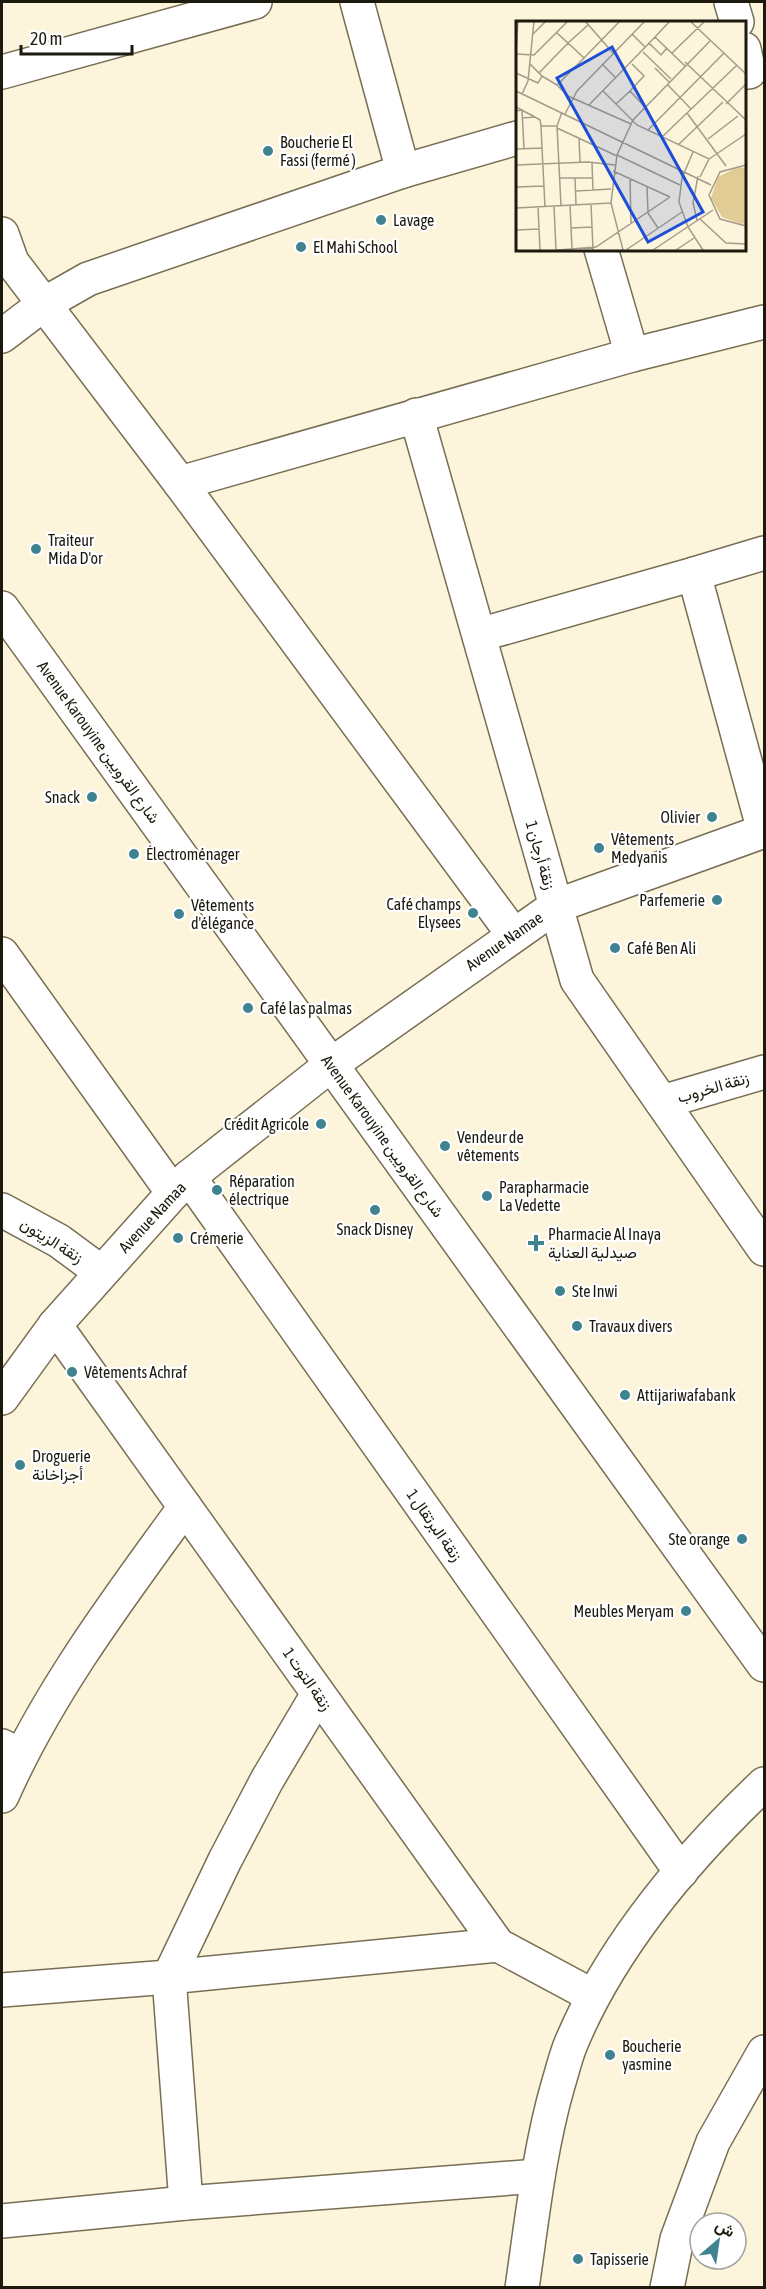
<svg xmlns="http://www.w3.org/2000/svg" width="766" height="2289" font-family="'Asap Condensed',Vazirmatn,sans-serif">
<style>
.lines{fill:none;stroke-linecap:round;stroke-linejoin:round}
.pedestrian-casing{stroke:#786e53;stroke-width:36}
.minor-casing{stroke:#786e53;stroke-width:36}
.tertiary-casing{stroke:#786e53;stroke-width:36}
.pedestrian{stroke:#fff;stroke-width:33}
.minor{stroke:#fff;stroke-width:33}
.tertiary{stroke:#fff;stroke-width:33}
.poi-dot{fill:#3f8391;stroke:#fff;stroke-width:2}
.labels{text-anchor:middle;stroke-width:4.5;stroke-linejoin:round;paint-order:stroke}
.poi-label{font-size:16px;fill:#1c190d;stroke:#fff;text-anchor:start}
.street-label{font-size:16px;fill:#1c190d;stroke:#fff}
.inset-road{fill:none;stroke:#a39c89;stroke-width:1.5}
.view{fill:#1d4ed8;fill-opacity:0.15;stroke:#1d4ed8;stroke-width:3}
.inset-edge{fill:none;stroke:#1c190d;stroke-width:3}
</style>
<rect width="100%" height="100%" fill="#fdf4dc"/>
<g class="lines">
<defs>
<path id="pedestrian" d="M 2,1746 L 20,1755"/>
<g id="minor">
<path d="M 357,2 L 403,171"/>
<path d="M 731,2 L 737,22"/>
<path d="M 744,49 L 749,72"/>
<path d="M 2,72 L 255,2"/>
<path d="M 2,234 L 12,262 L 180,483 L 513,934"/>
<path d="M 601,249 L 632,355"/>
<path d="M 2,336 L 44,304 L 88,279 L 403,171 L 517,138"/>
<path d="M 416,415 L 577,980 L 764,1249"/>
<path d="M 180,483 L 632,355 L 764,322"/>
<path d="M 764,553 L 694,574 L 764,831"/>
<path d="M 479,635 L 694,574"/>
<path d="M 2,954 L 173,1193"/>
<path d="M 662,1102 L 764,1072"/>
<path d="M 189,1177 L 681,1872"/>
<path d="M 2,1210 L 59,1241 L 101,1272"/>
<path d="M 55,1325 L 498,1945 L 593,1996"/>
<path d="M 2,1398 L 55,1325 L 173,1193 L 189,1177 L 332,1064 L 556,906 L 764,831"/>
<path d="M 2,1796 C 48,1692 118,1599 185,1507"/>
<path d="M 2,1990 L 169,1977 L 498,1945"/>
<path d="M 186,2203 L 169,1977 L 225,1860 L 267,1780 L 318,1694"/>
<path d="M 2,2221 L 186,2203 L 538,2176"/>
<path d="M 522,2288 C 532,2220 539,2151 558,2085 C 562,2072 565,2059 570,2046 C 611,1946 686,1858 764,1784"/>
<path d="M 667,2288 L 677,2239 L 713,2142 L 764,2052"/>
</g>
<path id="tertiary" d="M 2,608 L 764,1665"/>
</defs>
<!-- pedestrian casing -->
<use href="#pedestrian" class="pedestrian-casing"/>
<!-- minor casing -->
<use href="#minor" class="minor-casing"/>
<!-- tertiary casing -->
<use href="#tertiary" class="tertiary-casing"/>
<!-- pedestrian -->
<use href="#pedestrian" class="pedestrian"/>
<!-- minor -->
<use href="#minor" class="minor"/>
<!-- tertiary -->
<use href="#tertiary" class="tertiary"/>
</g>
<!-- markers -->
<g class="poi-dot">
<circle cx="268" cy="151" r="6"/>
<circle cx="381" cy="220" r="6"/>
<circle cx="301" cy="247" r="6"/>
<circle cx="36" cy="549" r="6"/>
<circle cx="92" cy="797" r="6"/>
<circle cx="712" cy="817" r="6"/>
<circle cx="599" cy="848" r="6"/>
<circle cx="134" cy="854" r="6"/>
<circle cx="717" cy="900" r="6"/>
<circle cx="473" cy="913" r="6"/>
<circle cx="179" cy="914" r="6"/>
<circle cx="615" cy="948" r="6"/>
<circle cx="248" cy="1008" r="6"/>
<circle cx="321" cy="1124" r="6"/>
<circle cx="445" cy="1146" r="6"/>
<circle cx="217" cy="1190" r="6"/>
<circle cx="487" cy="1196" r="6"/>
<circle cx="375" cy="1210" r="6"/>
<circle cx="178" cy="1238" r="6"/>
<path d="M533 1234h6v6h6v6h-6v6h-6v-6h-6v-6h6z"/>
<circle cx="560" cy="1291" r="6"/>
<circle cx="577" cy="1326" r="6"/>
<circle cx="72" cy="1372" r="6"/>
<circle cx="625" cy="1395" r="6"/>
<circle cx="20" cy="1465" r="6"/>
<circle cx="742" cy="1539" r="6"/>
<circle cx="686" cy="1611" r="6"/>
<circle cx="610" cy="2055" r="6"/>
<circle cx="578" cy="2259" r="6"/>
</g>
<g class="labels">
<!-- poi labels -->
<g class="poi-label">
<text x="280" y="148">Boucherie El<tspan x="280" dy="18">Fassi (fermé )</tspan></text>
<text x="393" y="226">Lavage</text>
<text x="313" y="253">El Mahi School</text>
<text x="48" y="546">Traiteur<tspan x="48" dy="18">Mida D'or</tspan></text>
<text x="80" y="803" text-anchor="end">Snack</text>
<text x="700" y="823" text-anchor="end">Olivier</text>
<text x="611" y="845">Vêtements<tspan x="611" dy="18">Medyanis</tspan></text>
<text x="146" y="860">Électroménager</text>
<text x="705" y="906" text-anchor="end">Parfemerie</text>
<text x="461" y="910" text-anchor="end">Café champs<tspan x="461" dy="18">Elysees</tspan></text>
<text x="191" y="911">Vêtements<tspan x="191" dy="18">d'élégance</tspan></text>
<text x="627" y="954">Café Ben Ali</text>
<text x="260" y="1014">Café las palmas</text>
<text x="309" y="1130" text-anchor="end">Crédit Agricole</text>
<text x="457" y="1143">Vendeur de<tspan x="457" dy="18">vêtements</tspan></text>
<text x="229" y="1187">Réparation<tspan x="229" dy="18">électrique</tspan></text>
<text x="499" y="1193">Parapharmacie<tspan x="499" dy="18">La Vedette</tspan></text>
<text x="375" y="1235" text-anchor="middle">Snack Disney</text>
<text x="548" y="1240">Pharmacie Al Inaya<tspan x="548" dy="18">صيدلية العناية</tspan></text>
<text x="190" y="1244">Crémerie</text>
<text x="572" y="1297">Ste Inwi</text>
<text x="589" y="1332">Travaux divers</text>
<text x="84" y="1378">Vêtements Achraf</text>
<text x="637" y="1401">Attijariwafabank</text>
<text x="32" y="1462">Droguerie<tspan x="32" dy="18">أجزاخانة</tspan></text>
<text x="730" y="1545" text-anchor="end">Ste orange</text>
<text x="674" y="1617" text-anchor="end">Meubles Meryam</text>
<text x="622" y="2052">Boucherie<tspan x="622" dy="18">yasmine</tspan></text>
<text x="590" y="2265">Tapisserie</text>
</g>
<!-- street labels -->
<g class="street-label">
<text transform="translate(99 742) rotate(54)" y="6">Avenue Karouyine شارع القرويين</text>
<text transform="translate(541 855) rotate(74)" y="6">زنقة أرجان 1</text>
<text transform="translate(504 941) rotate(-35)" y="6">Avenue Namae</text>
<text transform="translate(713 1087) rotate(-16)" y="6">زنقة الخروب</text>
<text transform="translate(383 1136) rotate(54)" y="6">Avenue Karouyine شارع القرويين</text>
<text transform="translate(152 1217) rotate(-47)" y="6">Avenue Namaa</text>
<text transform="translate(52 1240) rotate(32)" y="6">زنقة الزيتون</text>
<text transform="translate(435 1525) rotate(55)" y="6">زنقة البرتقال 1</text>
<text transform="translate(308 1679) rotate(55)" y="6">زنقة التوت 1</text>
</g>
</g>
<!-- overview -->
<g transform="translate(516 21)">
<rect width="230" height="230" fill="#fdf4dc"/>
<path d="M 222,146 L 230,147 L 229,202 L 225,203 L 206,196 L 195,177 L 202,156 Z" fill="#e0cc94"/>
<path class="inset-road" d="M 69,0 L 97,32M 174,0 L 230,53M 41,12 L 52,22 L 72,4M 17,13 L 30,0M 116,13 L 129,26M 139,16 L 154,0M 133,22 L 145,34 L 151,27M 0,31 L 2,0M 127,31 L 155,58M 156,32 L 189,0M 0,33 L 18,34 L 52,0M 68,37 L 104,0M 169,41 L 230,99M 86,43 L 100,57M 116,43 L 128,55 L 114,70 L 129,86M 139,47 L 153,61M 0,52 L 22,62 L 26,55 L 14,43M 23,52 L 52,22 L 68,37 L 41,64 L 26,55M 151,63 L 175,88M 41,64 L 52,75 L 115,103M 0,70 L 195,164M 87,70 L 121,104 L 193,138 L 230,113M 6,73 L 12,60 L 18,0M 100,83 L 114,70M 210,83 L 230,63M 73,84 L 139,16 L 169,45M 0,86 L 19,96M 0,90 L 6,89 L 8,127M 171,92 L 210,145M 49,93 L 61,70 L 129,0M 6,97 L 19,96 L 24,99 L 25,105 L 41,105M 41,107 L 101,135M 132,109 L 208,32M 146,116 L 221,44M 63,117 L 64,141M 192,118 L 222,95M 162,124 L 207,81M 26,127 L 29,186M 0,128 L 26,127 L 25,105M 177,131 L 166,157 L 163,181 L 172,206 L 187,229M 101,134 L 164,164M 76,142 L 77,169M 0,144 L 72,141 L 99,144M 230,144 L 204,151 L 193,174 L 204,198 L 230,205M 97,150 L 154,176M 184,156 L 193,138M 43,157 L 76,157M 59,157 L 60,184M 114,157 L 115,203M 0,166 L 28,165M 131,166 L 132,192 L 142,207M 60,170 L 95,168M 75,183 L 77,229M 54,184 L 56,228M 38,185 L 40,229M 45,185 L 41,105 L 46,91M 22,186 L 24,229M 0,187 L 95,182M 184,198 L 210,222 L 230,223M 181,199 L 177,182 L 182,155M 55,207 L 76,206M 0,209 L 23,208M 42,229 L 80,226 L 154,176M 107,229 L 95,182 L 101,134 L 117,99 L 194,20M 110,229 L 166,191M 137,229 L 197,189M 160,229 L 178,217"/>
<path class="view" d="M 96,26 L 187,191 L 132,221 L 41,57 Z"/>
<rect width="230" height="230" class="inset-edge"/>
</g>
<!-- border -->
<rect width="766" height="2289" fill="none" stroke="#1c190d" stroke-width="6"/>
<!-- north arrow -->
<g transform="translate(718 2241) rotate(29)"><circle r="28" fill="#ffffff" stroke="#a4a39e" stroke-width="1.5"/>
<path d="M0-4.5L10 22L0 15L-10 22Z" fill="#3f8391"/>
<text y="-9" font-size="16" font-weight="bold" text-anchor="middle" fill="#1c190d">ش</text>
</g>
<!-- scale -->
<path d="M21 45v9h111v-9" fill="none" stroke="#1c190d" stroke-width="3"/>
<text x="30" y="45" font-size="18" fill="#1c190d" stroke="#ffffff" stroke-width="4.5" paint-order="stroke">20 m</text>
</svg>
